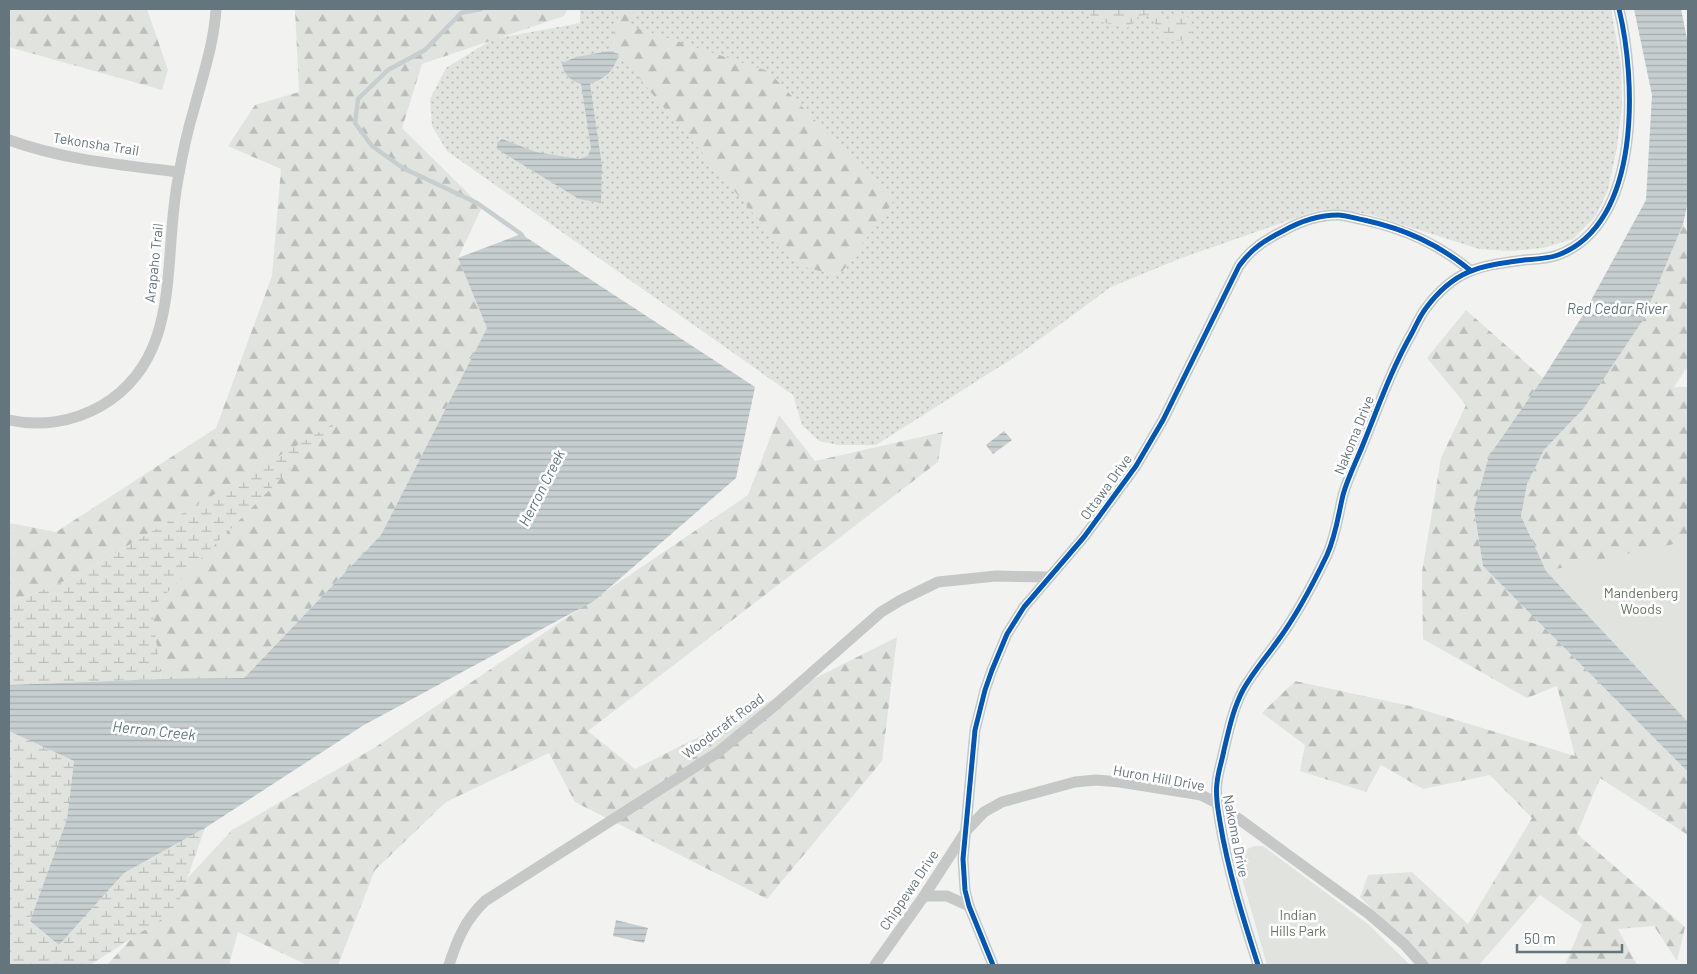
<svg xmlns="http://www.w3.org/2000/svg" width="1697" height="974" font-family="Barlow,sans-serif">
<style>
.grass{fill:url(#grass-dots)}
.forest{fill:url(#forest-firs)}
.wetland{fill:url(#wetland-marsh)}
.green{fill:#e1e4de}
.water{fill:url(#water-rules)}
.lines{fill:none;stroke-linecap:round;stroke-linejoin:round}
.stream{stroke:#c6cecf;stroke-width:4.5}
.minor{stroke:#c6c8c8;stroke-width:11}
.cycleway-casing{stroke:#fff;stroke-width:8}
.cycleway{stroke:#0057b8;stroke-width:5}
.labels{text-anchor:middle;stroke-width:5;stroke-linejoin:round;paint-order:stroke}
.street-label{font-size:14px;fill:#65757e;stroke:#fff}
.park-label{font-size:14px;fill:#697663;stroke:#fff}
.water-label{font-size:15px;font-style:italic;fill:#61777b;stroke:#fff}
</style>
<defs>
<pattern id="grass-dots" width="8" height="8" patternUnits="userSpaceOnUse" patternTransform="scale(1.25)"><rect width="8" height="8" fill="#e1e4de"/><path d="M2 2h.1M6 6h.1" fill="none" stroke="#babdb9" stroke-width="1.8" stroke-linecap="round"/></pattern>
<pattern id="forest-firs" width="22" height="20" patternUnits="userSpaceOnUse" patternTransform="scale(1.25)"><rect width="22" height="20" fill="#e1e4de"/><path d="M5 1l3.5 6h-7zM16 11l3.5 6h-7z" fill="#babdb9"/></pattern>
<pattern id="wetland-marsh" width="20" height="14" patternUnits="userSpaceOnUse" patternTransform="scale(1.25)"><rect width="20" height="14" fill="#e1e4de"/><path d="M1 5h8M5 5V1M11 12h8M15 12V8" fill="none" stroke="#babdb9"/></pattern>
<pattern id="water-rules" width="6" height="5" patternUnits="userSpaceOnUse" patternTransform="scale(1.25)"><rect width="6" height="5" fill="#c6cecf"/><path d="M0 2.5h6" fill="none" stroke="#a4acad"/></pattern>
</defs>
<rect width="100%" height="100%" fill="#f2f2f1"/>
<!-- grass -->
<path class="grass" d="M 580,9 L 1611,9 L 1621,64 L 1622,107 L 1617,147 L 1608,190 L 1596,216 L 1573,239 L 1543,248 L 1509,251 L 1479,249 L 1372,215 L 1341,210 L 1315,211 L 1179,259 L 1111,287 L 1021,353 L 876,445 L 838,445 L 819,441 L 802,425 L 793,395 L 447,151 L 432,126 L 430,99 L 446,68 L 493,39 L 580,23 Z"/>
<!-- forest -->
<g class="forest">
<path d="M 9,9 L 147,9 L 168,70 L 162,90 L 9,47 Z"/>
<path d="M 295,9 L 568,9 L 564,16 L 422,64 L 402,128 L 482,207 L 458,258 L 487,328 L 381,535 L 244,678 L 161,679 L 151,608 L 336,423 L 75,577 L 9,603 L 9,523 L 56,532 L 216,428 L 272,276 L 281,169 L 228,146 L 255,105 L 299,92 Z"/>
<path d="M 620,9 L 635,9 L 628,25 L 768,71 L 893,202 L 839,276 L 797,265 L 611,45 Z"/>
<path d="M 1683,224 L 1688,233 L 1688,366 L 1674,387 L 1688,387 L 1688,722 L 1546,571 L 1521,516 L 1527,484 L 1544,450 L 1584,408 L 1643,320 Z"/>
<path d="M 1466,310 L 1543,378 L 1489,456 L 1474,509 L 1483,566 L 1688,772 L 1688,835 L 1600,778 L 1577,834 L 1685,927 L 1677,961 L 1654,926 L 1618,929 L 1637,965 L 1565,965 L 1582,924 L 1540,895 L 1479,965 L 1427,965 L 1360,897 L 1368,875 L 1412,872 L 1468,924 L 1532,818 L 1490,775 L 1423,789 L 1381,765 L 1366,792 L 1300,771 L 1305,745 L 1262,713 L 1295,681 L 1410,706 L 1575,756 L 1557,686 L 1527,698 L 1423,639 L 1422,572 L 1441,458 L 1466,405 L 1427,358 Z"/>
<path d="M 779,415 L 815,461 L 943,432 L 938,462 L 588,731 L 635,769 L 897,637 L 882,761 L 767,899 L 575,802 L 549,753 L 446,802 L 375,870 L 338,965 L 307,965 L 238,932 L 229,965 L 107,965 L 232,830 L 374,748 L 748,495 Z"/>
</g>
<!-- wetland -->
<g class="wetland">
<path d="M 1093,9 L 1098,9 L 1106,13 L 1122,9 L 1152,9 L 1161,20 L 1169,19 L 1179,12 C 1194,19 1195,25 1188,39 L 1177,41 L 1163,37 L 1154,22 L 1147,15 L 1139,16 L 1127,28 L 1093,20 L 1090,16 Z"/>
<path d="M 338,421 L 152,608 L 161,679 L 9,685 L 9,603 L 75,577 Z"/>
<path d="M 9,731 L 74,761 L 67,819 L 30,921 L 59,945 L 124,873 L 205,828 L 176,910 L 90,965 L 9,965 Z"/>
</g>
<!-- green -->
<g class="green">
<path d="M 1688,541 L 1688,722 L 1546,571 Z"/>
<path d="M 1254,846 L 1263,846 L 1368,924 L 1410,965 L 1267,965 L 1239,868 C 1239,856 1243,850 1254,846 Z"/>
</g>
<!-- water -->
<g class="water">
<path d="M 1634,9 L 1681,9 L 1688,44 L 1688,202 L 1683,224 L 1643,320 L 1584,408 L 1544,450 L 1527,484 L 1521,516 L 1546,571 L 1688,722 L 1688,772 L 1483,566 L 1474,509 L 1489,456 L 1543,378 L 1583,315 L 1646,200 L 1652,95 Z"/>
<path d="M 609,51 L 619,54 C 613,72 607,77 590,84 L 602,166 L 601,203 L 579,199 L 497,149 L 497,143 L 502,139 L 536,152 L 579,159 L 588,156 L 591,148 L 581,84 C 571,81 563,74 562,63 L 576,57 Z"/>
<path d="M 521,234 L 755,387 L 736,478 L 594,601 L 364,725 L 205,828 L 124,873 L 59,945 L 30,921 L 67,819 L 74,761 L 9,731 L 9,685 L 161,679 L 244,678 L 381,535 L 487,328 L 458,258 Z"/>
<path d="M 1004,431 L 1012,440 L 993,454 L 986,445 Z"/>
<path d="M 616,920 L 648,928 L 644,943 L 613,936 Z"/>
</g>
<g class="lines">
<!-- stream -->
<path class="stream" d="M 481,9 L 461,13 L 425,50 L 388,70 L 358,99 L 355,123 L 372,146 L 403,168 L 477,203 L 521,234 L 523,237"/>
<!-- minor -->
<g class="minor">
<path d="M 9,140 C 64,160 122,165 179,172"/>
<path d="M 9,420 C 40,427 73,422 101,406 C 184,357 162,261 178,179 C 182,156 187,132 194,109 C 203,75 214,43 216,9"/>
<path d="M 924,896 L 947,896 L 969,906"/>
<path d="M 449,965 C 457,940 465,920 485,901 L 717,753 L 773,707 L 881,612 L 901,600 L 938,582 L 996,576 L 1049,577"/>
<path d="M 875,965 L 924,896 L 966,831 L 984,812 L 1002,802 L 1075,782 L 1096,780 L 1120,782 L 1189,793 L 1201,795 L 1217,803 L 1369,914 L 1404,944 L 1423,965"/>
<path d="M 993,965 L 969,906 L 965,890 L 963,859 L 975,730 L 985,690 L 992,670 L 1007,634 L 1024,607 L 1084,537 L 1136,466 L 1163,420 L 1239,266 C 1251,249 1265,240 1283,231 C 1299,222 1319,215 1338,215 C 1346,215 1356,219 1364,220 C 1405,229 1438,244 1470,270"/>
<path d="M 1258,965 C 1243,918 1228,871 1220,822 C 1218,809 1215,796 1217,783 C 1218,772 1222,761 1224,750 C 1229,729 1233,709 1243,690 C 1253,672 1267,656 1279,639 C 1298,613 1313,584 1327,555 C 1336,535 1338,516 1343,495 C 1348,477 1357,460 1364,442 C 1379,405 1392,368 1412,333 C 1416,325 1420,316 1426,308 C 1455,269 1480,266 1524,260 C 1535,259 1547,259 1558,255 C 1642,224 1636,79 1619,9"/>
</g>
<defs>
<g id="cycleway">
<path d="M 993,965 L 969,906 L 965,890 L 963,859 L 975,730 L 985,690 L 992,670 L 1007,634 L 1024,607 L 1084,537 L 1136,466 L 1163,420 L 1239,266 C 1251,249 1265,240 1283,231 C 1299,222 1319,215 1338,215 C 1346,215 1356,219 1364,220 C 1405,229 1438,244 1470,270"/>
<path d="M 1258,965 C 1243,918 1228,871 1220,822 C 1218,809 1215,796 1217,783 C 1218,772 1222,761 1224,750 C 1229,729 1233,709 1243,690 C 1253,672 1267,656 1279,639 C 1298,613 1313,584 1327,555 C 1336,535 1338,516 1343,495 C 1348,477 1357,460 1364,442 C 1379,405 1392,368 1412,333 C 1416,325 1420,316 1426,308 C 1455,269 1480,266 1524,260 C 1535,259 1547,259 1558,255 C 1642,224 1636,79 1619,9"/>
</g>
</defs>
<!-- cycleway casing -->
<use href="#cycleway" class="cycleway-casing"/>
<!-- cycleway -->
<use href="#cycleway" class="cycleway"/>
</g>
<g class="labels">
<!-- street labels -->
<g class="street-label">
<text transform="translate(96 144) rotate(9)" y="5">Tekonsha Trail</text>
<text transform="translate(154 263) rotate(-84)" y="5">Arapaho Trail</text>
<text transform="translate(1354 435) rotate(-68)" y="5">Nakoma Drive</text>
<text transform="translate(1106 487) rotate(-54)" y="5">Ottawa Drive</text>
<text transform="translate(723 726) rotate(-37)" y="5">Woodcraft Road</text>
<text transform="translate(1159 778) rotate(10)" y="5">Huron Hill Drive</text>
<text transform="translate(1236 836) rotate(79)" y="5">Nakoma Drive</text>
<text transform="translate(909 890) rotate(-56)" y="5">Chippewa Drive</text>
</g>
<!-- park labels -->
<g class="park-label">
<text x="1641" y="598">Mandenberg<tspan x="1641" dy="16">Woods</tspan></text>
<text x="1298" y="920">Indian<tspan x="1298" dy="16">Hills Park</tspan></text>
</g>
<!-- water labels -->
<g class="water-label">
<text x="1617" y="314">Red Cedar River</text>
<text transform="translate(542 488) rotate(-63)" y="5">Herron Creek</text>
<text transform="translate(154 731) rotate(6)" y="5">Herron Creek</text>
</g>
</g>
<!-- border -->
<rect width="1697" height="974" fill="none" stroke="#65757e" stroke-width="20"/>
<!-- scale -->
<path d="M1517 944v8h105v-8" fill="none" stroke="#65757e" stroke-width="2.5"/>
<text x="1524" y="944" font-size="15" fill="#65757e" stroke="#ffffff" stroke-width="4" paint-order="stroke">50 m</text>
</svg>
